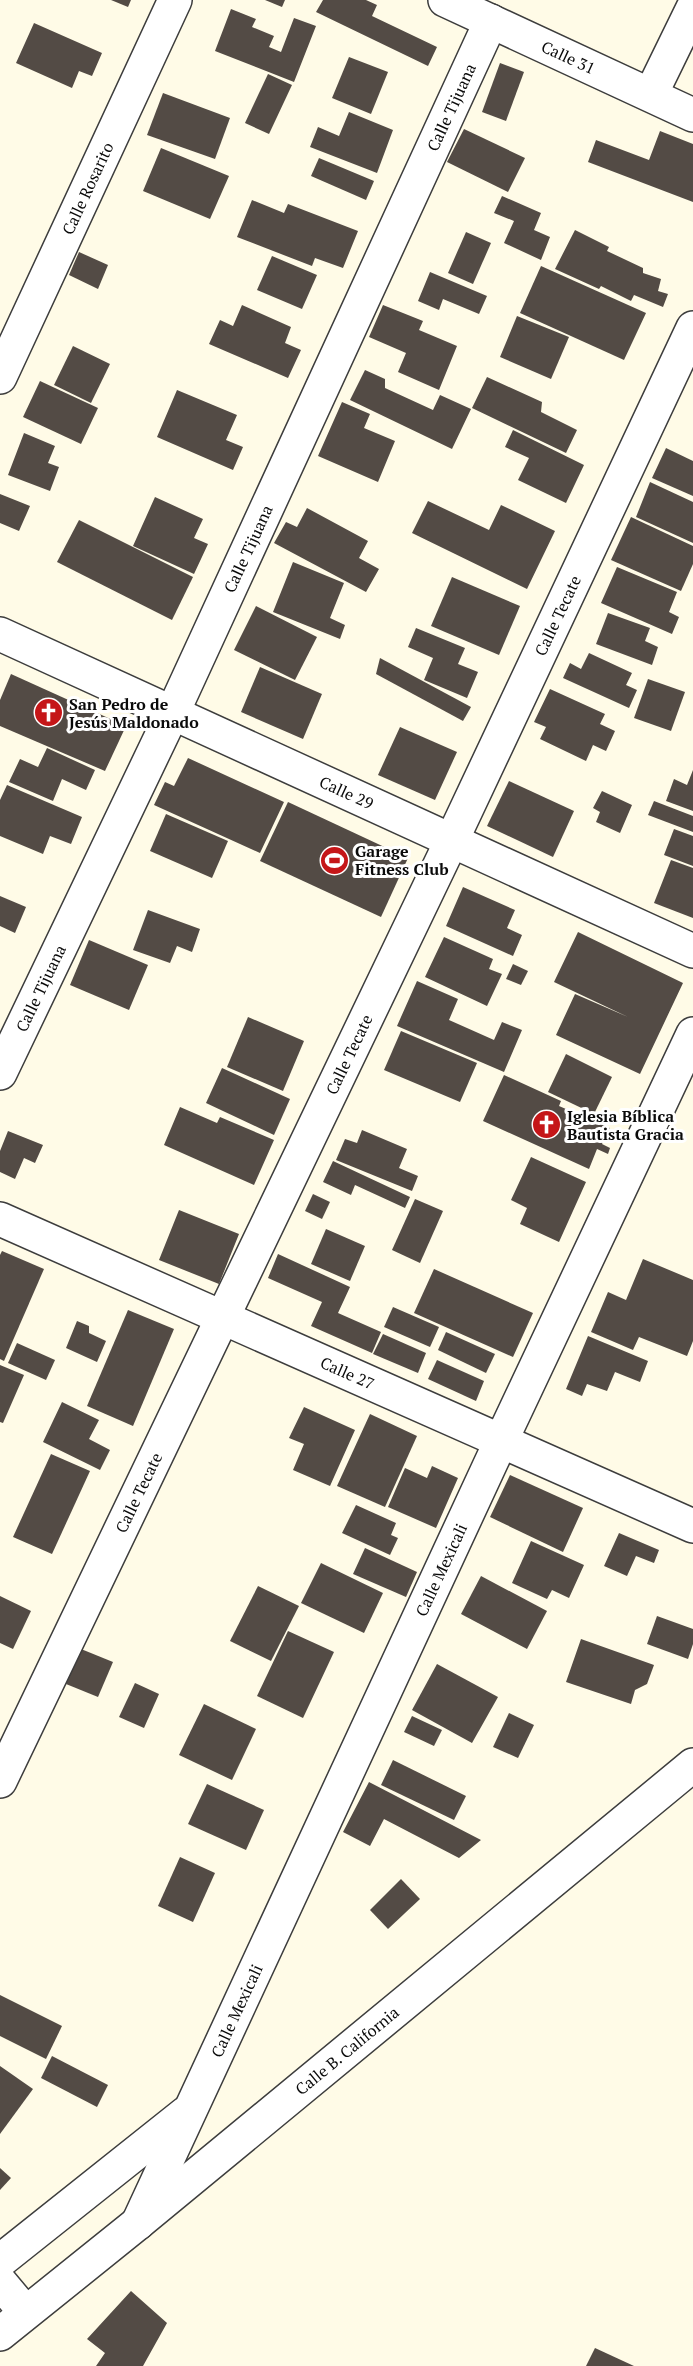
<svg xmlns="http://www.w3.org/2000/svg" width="693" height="2366" font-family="'PT Serif',serif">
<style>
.building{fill:#534b45}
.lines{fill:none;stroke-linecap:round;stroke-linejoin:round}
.minor-casing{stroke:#3d3d3d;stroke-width:36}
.minor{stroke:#fff;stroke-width:33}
.labels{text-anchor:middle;stroke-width:6;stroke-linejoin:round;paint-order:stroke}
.street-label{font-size:16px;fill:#0a0a0a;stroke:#fff}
.poi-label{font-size:16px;font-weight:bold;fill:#0a0a0a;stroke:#fff;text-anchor:start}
</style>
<rect width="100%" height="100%" fill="#fffbe7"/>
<!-- building -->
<g class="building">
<path d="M 111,0 L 131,0 L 128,7 Z"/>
<path d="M 265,0 L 285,0 L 282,7 Z"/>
<path d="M 323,0 L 366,0 L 377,5 L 372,16 L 437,47 L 428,66 L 316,12 Z"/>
<path d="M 231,9 L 256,19 L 252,27 L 274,36 L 269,47 L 281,52 L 294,18 L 316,26 L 294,82 L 215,51 Z"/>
<path d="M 34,23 L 102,53 L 92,76 L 79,71 L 72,88 L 16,63 Z"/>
<path d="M 349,57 L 388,72 L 371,114 L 332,98 Z"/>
<path d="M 500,63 L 524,72 L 506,121 L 482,112 Z"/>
<path d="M 268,74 L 292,85 L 269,134 L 245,123 Z"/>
<path d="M 163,93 L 230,118 L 215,159 L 147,135 Z"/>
<path d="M 349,112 L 393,130 L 377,173 L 310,147 L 318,127 L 339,136 Z"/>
<path d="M 464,129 L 525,158 L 508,192 L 447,162 Z"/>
<path d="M 660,131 L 693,144 L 693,202 L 588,162 L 596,140 L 649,160 Z"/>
<path d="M 161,148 L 229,176 L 210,219 L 143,191 Z"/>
<path d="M 319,158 L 374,181 L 366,200 L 311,176 Z"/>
<path d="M 502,196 L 541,213 L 534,230 L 550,237 L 541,260 L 504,243 L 514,221 L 494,213 Z"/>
<path d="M 252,200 L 284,213 L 288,204 L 358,231 L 343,268 L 315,258 L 312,266 L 237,237 Z"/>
<path d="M 575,230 L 609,247 L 607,251 L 643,268 L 643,273 L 661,279 L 658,291 L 668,294 L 663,307 L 634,295 L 631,301 L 601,286 L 599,289 L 555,269 Z"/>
<path d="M 466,232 L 491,243 L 473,284 L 448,273 Z"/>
<path d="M 79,252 L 108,265 L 98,289 L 69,275 Z"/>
<path d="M 272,256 L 317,275 L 302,309 L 257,290 Z"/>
<path d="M 541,266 L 646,313 L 624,360 L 520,313 Z"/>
<path d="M 430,272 L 487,296 L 479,314 L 443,299 L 439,310 L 418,301 Z"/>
<path d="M 242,305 L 291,327 L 285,343 L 301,350 L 288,378 L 209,344 L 220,320 L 233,326 Z"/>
<path d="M 383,305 L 423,321 L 419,330 L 457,346 L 439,390 L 398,372 L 406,353 L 369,337 Z"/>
<path d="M 517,316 L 569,337 L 551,379 L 500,357 Z"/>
<path d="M 73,346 L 110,364 L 91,403 L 54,385 Z"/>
<path d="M 365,370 L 385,379 L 385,388 L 433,410 L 440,395 L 471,409 L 452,449 L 350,400 Z"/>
<path d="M 487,377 L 542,402 L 541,412 L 577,430 L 566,453 L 472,408 Z"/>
<path d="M 40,381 L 98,408 L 81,444 L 23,417 Z"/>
<path d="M 177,390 L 237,415 L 226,440 L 243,447 L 233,470 L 157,437 Z"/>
<path d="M 342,402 L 370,414 L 364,428 L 395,441 L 378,482 L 318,456 Z"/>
<path d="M 513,430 L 584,465 L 566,503 L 518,480 L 529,458 L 505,447 Z"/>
<path d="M 24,433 L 55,446 L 48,463 L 59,467 L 50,491 L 8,475 Z"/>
<path d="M 666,448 L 693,461 L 693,496 L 652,478 Z"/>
<path d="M 650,482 L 693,502 L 693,543 L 636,517 Z"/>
<path d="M 0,494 L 30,506 L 19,531 L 0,523 Z"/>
<path d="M 155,497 L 203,519 L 194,538 L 208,544 L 194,574 L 133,546 Z"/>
<path d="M 428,501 L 489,530 L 501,505 L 555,531 L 527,589 L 412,533 Z"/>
<path d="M 307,508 L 368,541 L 359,558 L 379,569 L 366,592 L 274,543 L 286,522 L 297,527 Z"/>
<path d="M 631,517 L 693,546 L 693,564 L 681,591 L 611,560 Z"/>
<path d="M 79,520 L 193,577 L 172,620 L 57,562 Z"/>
<path d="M 293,562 L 344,583 L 330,618 L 345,625 L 340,639 L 273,612 Z"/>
<path d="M 617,567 L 677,592 L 669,612 L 679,617 L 672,634 L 601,603 Z"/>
<path d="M 452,577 L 520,606 L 499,655 L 431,626 Z"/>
<path d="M 256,606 L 317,637 L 295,680 L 234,650 Z"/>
<path d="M 608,613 L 650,628 L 645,641 L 658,647 L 652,665 L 596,644 Z"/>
<path d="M 416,628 L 465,648 L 458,664 L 478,672 L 467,698 L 424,680 L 433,658 L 408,647 Z"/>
<path d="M 589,653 L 632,673 L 626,685 L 637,690 L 629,708 L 563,678 L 570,663 L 581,669 Z"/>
<path d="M 380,658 L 471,707 L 463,721 L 376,674 Z"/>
<path d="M 260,667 L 322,694 L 303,739 L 241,712 Z"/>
<path d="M 11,674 L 126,726 L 105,771 L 0,726 L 0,700 Z"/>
<path d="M 648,679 L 685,692 L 671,731 L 634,718 Z"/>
<path d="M 550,689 L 605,714 L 600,724 L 615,731 L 606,751 L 593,745 L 586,761 L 540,739 L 546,727 L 534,722 Z"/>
<path d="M 400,727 L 457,752 L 435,800 L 378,775 Z"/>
<path d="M 47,748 L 95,770 L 86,790 L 62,779 L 53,801 L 9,782 L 20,759 L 38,767 Z"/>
<path d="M 188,758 L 284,802 L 260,853 L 154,805 L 165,782 L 174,786 Z"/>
<path d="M 693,770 L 693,811 L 666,801 L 674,779 L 687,785 Z"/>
<path d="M 509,781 L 574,811 L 553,857 L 487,826 Z"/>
<path d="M 7,785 L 82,817 L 71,844 L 50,836 L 43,854 L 0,836 L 0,800 Z"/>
<path d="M 602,791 L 632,805 L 620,833 L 596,822 L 600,812 L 593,808 Z"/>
<path d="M 654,801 L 693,816 L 693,832 L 648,815 Z"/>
<path d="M 288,802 L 408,858 L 381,917 L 260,861 Z"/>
<path d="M 166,814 L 228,841 L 212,878 L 150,851 Z"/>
<path d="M 674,829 L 693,836 L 693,866 L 664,855 Z"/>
<path d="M 671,860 L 693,868 L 693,918 L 654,903 Z"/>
<path d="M 463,887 L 515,910 L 507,928 L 522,935 L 513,956 L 446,926 Z"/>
<path d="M 0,896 L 26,907 L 15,933 L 0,926 Z"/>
<path d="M 148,910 L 200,929 L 192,952 L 177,946 L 170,963 L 133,950 Z"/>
<path d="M 578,932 L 683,983 L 640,1074 L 556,1035 L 575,994 L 628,1017 L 554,982 Z"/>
<path d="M 444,937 L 493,959 L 489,969 L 502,974 L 487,1006 L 425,977 Z"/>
<path d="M 89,940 L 148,965 L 129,1010 L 70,985 Z"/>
<path d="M 513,964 L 528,971 L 521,985 L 506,979 Z"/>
<path d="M 417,981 L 458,999 L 449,1020 L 494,1040 L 502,1022 L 522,1030 L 504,1072 L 397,1026 Z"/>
<path d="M 248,1017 L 304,1041 L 283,1091 L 227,1067 Z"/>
<path d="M 401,1031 L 477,1063 L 460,1102 L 384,1070 Z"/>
<path d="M 566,1054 L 612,1077 L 594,1114 L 548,1092 Z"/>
<path d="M 222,1068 L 290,1099 L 274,1135 L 206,1103 Z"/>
<path d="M 504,1075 L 561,1101 L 559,1106 L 610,1128 L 602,1144 L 610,1148 L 608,1154 L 597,1149 L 589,1169 L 483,1121 Z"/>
<path d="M 180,1107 L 217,1123 L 220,1117 L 274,1140 L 254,1185 L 164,1145 Z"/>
<path d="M 362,1130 L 407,1149 L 399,1168 L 418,1176 L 412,1191 L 336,1160 L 345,1139 L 357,1143 Z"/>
<path d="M 8,1131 L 43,1145 L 35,1163 L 24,1158 L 15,1179 L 0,1172 L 0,1151 Z"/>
<path d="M 531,1157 L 586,1182 L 559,1242 L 520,1224 L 527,1208 L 511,1200 Z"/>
<path d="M 333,1161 L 410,1197 L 405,1208 L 355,1185 L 351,1195 L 323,1182 Z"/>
<path d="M 313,1194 L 330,1202 L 322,1219 L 305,1211 Z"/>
<path d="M 415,1199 L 443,1211 L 420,1263 L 392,1250 Z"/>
<path d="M 179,1210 L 239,1234 L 219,1284 L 159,1260 Z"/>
<path d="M 326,1229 L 365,1246 L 350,1281 L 311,1264 Z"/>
<path d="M 2,1251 L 44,1269 L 4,1361 L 0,1359 L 0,1255 Z"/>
<path d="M 278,1254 L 350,1287 L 338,1313 L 381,1332 L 372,1353 L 311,1326 L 322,1302 L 268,1278 Z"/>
<path d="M 643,1259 L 693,1280 L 693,1341 L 687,1356 L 639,1337 L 633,1350 L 591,1332 L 608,1292 L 626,1300 Z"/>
<path d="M 434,1269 L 533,1313 L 513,1357 L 414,1313 Z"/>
<path d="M 393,1307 L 439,1327 L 430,1347 L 384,1327 Z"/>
<path d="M 128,1310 L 174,1329 L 133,1426 L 87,1406 Z"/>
<path d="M 77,1321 L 89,1326 L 89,1333 L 106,1341 L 97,1362 L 66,1348 Z"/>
<path d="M 446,1332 L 495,1354 L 486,1373 L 438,1350 Z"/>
<path d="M 383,1334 L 426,1353 L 418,1373 L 373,1354 Z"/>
<path d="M 588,1336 L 648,1361 L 640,1382 L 615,1372 L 607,1391 L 587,1384 L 582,1396 L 566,1389 Z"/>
<path d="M 17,1343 L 55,1360 L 46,1380 L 8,1363 Z"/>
<path d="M 437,1360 L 484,1381 L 476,1401 L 428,1379 Z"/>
<path d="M 0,1365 L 24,1375 L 3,1423 L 0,1422 Z"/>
<path d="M 62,1402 L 99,1420 L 89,1439 L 110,1450 L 100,1470 L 43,1442 Z"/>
<path d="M 304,1407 L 355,1430 L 330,1486 L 293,1470 L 304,1444 L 289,1438 Z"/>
<path d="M 370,1414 L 417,1436 L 385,1507 L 337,1486 Z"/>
<path d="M 51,1454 L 90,1471 L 52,1554 L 13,1537 Z"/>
<path d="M 432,1466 L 458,1478 L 436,1528 L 388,1507 L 405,1468 L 427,1478 Z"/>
<path d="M 510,1475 L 583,1508 L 563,1552 L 490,1517 Z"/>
<path d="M 356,1505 L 396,1523 L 391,1535 L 398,1538 L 390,1555 L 342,1533 Z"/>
<path d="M 619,1533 L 659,1550 L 654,1563 L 636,1556 L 627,1576 L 604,1566 Z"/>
<path d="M 531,1541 L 584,1565 L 569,1598 L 552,1590 L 547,1599 L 512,1583 Z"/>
<path d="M 365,1548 L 417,1572 L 406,1597 L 353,1574 Z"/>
<path d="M 321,1563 L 383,1593 L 364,1633 L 301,1603 Z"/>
<path d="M 481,1576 L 547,1611 L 527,1649 L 461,1614 Z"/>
<path d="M 258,1586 L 299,1606 L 271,1661 L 230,1641 Z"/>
<path d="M 0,1596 L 31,1611 L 13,1649 L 0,1643 Z"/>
<path d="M 657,1616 L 693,1629 L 693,1644 L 688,1659 L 647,1644 Z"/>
<path d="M 288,1631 L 334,1652 L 303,1718 L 257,1696 Z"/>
<path d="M 581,1639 L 654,1665 L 647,1684 L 635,1690 L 631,1704 L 566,1682 Z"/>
<path d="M 81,1649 L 113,1662 L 98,1697 L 66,1684 Z"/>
<path d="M 437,1664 L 498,1697 L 472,1743 L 412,1710 Z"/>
<path d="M 135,1683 L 159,1694 L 144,1728 L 119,1717 Z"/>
<path d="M 204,1704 L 256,1729 L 232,1780 L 179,1755 Z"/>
<path d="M 509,1713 L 534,1725 L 518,1758 L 493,1747 Z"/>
<path d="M 412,1716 L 442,1730 L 434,1746 L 404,1732 Z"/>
<path d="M 393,1760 L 466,1796 L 454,1820 L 381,1785 Z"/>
<path d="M 369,1782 L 481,1840 L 459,1858 L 384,1819 L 370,1846 L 343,1832 Z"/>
<path d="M 207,1784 L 264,1810 L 246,1850 L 188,1824 Z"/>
<path d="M 180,1857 L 215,1873 L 193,1922 L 158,1906 Z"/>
<path d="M 401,1879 L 420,1899 L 388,1929 L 370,1910 Z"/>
<path d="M 0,1995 L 62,2026 L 46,2059 L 0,2036 Z"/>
<path d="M 52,2056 L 108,2085 L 97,2107 L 41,2078 Z"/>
<path d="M 0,2066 L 33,2089 L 0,2134 Z"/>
<path d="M 0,2168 L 11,2178 L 0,2190 Z"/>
<path d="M 131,2291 L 167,2323 L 143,2366 L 96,2366 L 105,2353 L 87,2339 Z"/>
<path d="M 595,2348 L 634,2366 L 586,2366 Z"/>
</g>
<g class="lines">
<defs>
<g id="minor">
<path id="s1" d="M 445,0 L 693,115"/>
<path d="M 651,94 L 693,8"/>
<path id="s2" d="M 0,377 L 175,0"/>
<path id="s3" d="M 0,634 L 693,951"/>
<path id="s4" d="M 0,1073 L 172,714 L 491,21"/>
<path id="s5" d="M 0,1219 L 693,1526"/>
<path id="s6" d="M 0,1781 L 451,842 L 693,328"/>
<path id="s7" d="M 138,2223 L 501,1441 L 693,1034"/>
<path d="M 0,2261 L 186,2113"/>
<path d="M 0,2282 L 25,2312"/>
<path id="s8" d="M 0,2334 L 138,2223 L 693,1765"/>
</g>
</defs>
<!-- minor casing -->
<use href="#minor" class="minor-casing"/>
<!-- minor -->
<use href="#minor" class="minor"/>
</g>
<!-- icons -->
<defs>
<symbol id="church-disc" viewBox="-11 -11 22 22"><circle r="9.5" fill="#c51618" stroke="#fff"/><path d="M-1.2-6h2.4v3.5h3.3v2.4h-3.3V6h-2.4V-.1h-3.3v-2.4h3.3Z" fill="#fff"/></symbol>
<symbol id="stadium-disc" viewBox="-11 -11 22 22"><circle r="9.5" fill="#c51618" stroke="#fff"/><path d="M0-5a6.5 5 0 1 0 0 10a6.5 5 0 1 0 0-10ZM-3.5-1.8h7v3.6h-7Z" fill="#fff"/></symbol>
</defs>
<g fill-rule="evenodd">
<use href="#church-disc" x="32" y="696" width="33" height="33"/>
<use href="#stadium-disc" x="318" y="844" width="33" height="33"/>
<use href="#church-disc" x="530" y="1108" width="33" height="33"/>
</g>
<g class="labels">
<!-- street labels -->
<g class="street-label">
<text dy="6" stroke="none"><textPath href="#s1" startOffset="136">Calle 31</textPath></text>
<text dy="6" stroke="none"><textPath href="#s4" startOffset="1066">Calle Tijuana</textPath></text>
<text dy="6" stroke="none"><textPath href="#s2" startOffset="208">Calle Rosarito</textPath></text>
<text dy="6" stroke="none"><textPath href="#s4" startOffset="580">Calle Tijuana</textPath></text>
<text dy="6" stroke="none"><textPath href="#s6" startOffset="1292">Calle Tecate</textPath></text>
<text dy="6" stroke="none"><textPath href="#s3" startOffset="381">Calle 29</textPath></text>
<text dy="6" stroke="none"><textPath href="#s4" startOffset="94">Calle Tijuana</textPath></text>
<text dy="6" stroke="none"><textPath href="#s6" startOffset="806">Calle Tecate</textPath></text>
<text dy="6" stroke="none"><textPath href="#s5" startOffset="380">Calle 27</textPath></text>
<text dy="6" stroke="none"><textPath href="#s6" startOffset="320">Calle Tecate</textPath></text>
<text dy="6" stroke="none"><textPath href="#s7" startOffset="720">Calle Mexicali</textPath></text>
<text dy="6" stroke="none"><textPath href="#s7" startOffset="234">Calle Mexicali</textPath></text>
<text dy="6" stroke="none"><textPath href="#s8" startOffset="448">Calle B. California</textPath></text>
</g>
<!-- poi labels -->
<g class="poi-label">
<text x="69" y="710">San Pedro de<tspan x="69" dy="18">Jesús Maldonado</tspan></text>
<text x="355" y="857">Garage<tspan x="355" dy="18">Fitness Club</tspan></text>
<text x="567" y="1122">Iglesia Bíblica<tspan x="567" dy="18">Bautista Gracia</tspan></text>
</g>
</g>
</svg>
